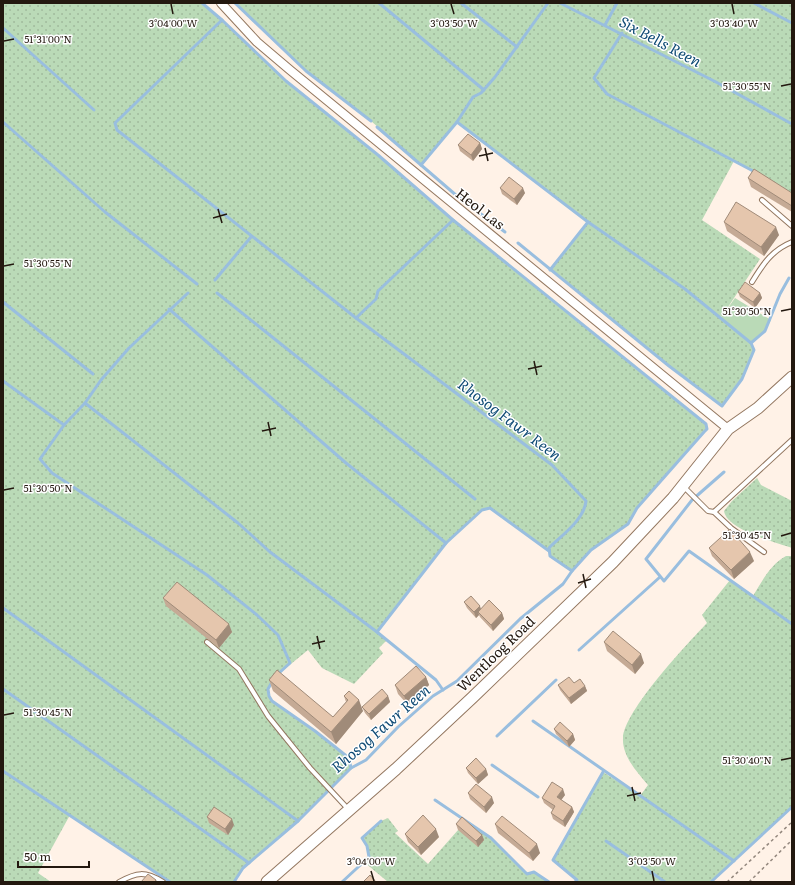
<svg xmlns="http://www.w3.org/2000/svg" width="795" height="885" font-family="Literata,serif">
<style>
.grass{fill:url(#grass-dots)}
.garden{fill:#badab7}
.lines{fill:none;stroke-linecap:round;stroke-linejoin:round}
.stream{stroke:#99bedf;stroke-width:3}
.service-casing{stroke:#937760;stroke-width:6}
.minor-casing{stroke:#937760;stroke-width:10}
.secondary-casing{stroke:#937760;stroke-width:13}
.path{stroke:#93877d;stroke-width:1.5;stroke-dasharray:3 3;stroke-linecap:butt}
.service{stroke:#fff;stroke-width:4}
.minor{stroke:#fff;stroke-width:8}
.secondary{stroke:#fff;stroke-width:11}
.wall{fill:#c5aa95}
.shaded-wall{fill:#a08b79}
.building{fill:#e5c6ad;stroke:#a08b79}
.ticks{fill:none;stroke:#23180f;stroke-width:1.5}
.labels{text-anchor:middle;stroke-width:3;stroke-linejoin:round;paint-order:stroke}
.street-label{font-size:14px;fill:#23180f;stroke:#fff}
.water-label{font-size:15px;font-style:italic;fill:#0f4b75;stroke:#fff}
.ticks-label{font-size:10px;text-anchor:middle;fill:#23180f;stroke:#fff;stroke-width:3;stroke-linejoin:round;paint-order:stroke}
</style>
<defs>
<pattern id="grass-dots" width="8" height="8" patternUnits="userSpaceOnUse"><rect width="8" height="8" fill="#badab7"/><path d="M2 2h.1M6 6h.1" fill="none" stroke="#a0ba9c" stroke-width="1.8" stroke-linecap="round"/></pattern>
</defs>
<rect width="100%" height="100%" fill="#fff2e7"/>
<!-- grass -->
<g class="grass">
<path d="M 3,3 L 202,3 L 286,81 L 378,155 L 453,220 L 706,424 L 707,429 L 704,433 L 637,507 L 628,524 L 591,550 L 572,571 L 550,556 L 549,551 L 490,508 L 482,510 L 446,543 L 378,632 L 387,640 L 379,648 L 383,653 L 354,684 L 322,668 L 308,650 L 275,677 L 268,689 L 269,696 L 272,701 L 315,731 L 349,758 L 351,768 L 298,821 L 243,868 L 234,882 L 170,882 L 70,815 L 38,873 L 51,882 L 3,882 Z"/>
<path d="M 235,3 L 792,3 L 792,194 L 734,161 L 702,220 L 760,259 L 720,319 L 751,343 L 754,350 L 742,379 L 722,406 L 669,366 L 550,270 L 588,222 L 457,122 L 421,165 L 371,121 L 306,71 Z"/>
<path d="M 757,478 L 761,485 L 792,501 L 792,548 C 775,542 727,530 724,511 L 732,501 Z"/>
<path d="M 786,556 L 792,556 L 792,807 L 711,882 L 575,882 L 576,880 L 553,860 L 603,772 L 640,796 L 648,785 C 637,772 622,756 623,738 C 624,711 687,644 707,623 L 702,615 L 730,580 L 753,596 C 762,581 771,564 786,556 Z"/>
<path d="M 388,818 L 398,831 L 395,833 L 428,864 L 466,821 L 491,838 L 527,874 L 534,872 L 549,882 L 388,882 L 364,862 L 369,857 L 367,846 L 362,838 L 381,821 Z"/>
</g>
<!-- garden -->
<path class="garden" d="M 735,298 L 771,320 L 765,331 L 751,343 L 720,319 Z"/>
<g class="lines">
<!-- stream -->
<g class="stream">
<path d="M 202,3 L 222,20 L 115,123 L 117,130 L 356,318 L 552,465 L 586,501 C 584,520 562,535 549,548 L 550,556 L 572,571 L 563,584 L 520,619 L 457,681 L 433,696 L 398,727 L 366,760 L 351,768 L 298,821 L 243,868 L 234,882"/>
<path d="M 235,3 L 306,71 L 371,121"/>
<path d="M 379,3 L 484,90"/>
<path d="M 461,3 L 517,47"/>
<path d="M 560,3 L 716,82 L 792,124"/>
<path d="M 754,3 L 792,23"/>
<path d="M 222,20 L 286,81 L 378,155 L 453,220 L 706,424 L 707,429 L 704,432 L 637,508 L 628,524 L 591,550 L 572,571"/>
<path d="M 605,25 L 617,3"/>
<path d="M 3,28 L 94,110"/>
<path d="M 622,33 L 594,78 L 607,94 L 755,172"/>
<path d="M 3,122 L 105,212 L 197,284"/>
<path d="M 457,122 L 588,222 L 685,289 L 751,343"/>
<path d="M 377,127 L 457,196 L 505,232"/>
<path d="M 421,165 L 457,122 L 473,97 L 481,93 L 495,77 L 548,3"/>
<path d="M 518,243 L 669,366 L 722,406 L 742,379 L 754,350 L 751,343 L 765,331 L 780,294 L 789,278"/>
<path d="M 550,270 L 588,222"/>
<path d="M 215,280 L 251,237"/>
<path d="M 188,293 L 129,348 L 101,380 L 85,403 L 64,425 L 40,459 L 52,473 L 207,575 L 257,615 L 278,635 L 290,663 L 278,674"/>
<path d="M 217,293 L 475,499"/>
<path d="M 3,302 L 93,374"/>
<path d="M 169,309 L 346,463 L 446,543"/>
<path d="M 356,318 L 376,299 L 378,291 L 453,220"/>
<path d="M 3,381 L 64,425"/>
<path d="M 85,403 L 238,523 L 270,552 L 377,632 L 436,680 L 443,690"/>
<path d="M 724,472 L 692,500 L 646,559 L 664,581 L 689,551 L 792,624"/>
<path d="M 3,608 L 298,821"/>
<path d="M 377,632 L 446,543 L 482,510 L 490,508 L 549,551"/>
<path d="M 579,650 L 660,577"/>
<path d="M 272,682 L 268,689 L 269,696 L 272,701 L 315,731 L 349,758 L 351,768"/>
<path d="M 3,689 L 249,863"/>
<path d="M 533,721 L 734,861"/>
<path d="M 497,736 L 556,680"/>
<path d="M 492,765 L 538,797"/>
<path d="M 3,771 L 170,882"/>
<path d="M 435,800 L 491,838 L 527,874 L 534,872 L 549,882"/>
<path d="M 606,841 L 665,882"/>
<path d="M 342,882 L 369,857 L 367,846 L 362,838 L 381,821"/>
<path d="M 575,882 L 577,880 L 553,860 L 603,772"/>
<path d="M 711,882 L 792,807"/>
</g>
<defs>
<g id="service">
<path d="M 762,200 L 792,226"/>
<path d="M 752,282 C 763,264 772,250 792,242"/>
<path d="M 683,486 L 708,511 L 714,512 L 792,440"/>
<path d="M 714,512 L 731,528 L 764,552"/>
<path d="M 207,642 L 239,669 L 268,716 L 310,768 L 349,810"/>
<path d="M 119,882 C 137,872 145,871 163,882"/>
</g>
<path id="minor" d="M 221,3 L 257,42 L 290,70 L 728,429"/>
<path id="secondary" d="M 267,882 L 396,769 L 473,697 L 613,562 L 673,498 L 728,429 L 758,408 L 792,377"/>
</defs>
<!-- service casing -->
<use href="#service" class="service-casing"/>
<!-- minor casing -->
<use href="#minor" class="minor-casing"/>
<!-- secondary casing -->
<use href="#secondary" class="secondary-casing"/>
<!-- path -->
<g class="path">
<path d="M 727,882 L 792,822"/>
<path d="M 749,882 L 792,840"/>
</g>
<!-- service -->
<use href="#service" class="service"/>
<!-- minor -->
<use href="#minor" class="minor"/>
<!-- secondary -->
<use href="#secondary" class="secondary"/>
</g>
<!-- wall -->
<g class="wall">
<path d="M 480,143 L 482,149 L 473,161 L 460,151 L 458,145 Z"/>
<path d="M 748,178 L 792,193 L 792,212 L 751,187 Z"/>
<path d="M 500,188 L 525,193 L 517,205 L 502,194 Z"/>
<path d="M 724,222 L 779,235 L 764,256 L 727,231 Z"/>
<path d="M 738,292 L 760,293 L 762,298 L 755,308 L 740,297 Z"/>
<path d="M 709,548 L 754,561 L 734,579 L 712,556 Z"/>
<path d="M 163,598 L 232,632 L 219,648 L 166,606 Z"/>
<path d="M 464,602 L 481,609 L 502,613 L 504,619 L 493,631 L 480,617 L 479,615 L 476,618 L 467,608 Z"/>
<path d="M 604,642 L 644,663 L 635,674 L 607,651 Z"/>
<path d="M 426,677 L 429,685 L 408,705 L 398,694 L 395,685 Z"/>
<path d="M 269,680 L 333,717 L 346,702 L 344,696 L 363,711 L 336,744 L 273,691 Z"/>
<path d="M 574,683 L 585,686 L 587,691 L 571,704 L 560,690 L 558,685 Z"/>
<path d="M 388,696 L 390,702 L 371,720 L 365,713 L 362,707 Z"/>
<path d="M 554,729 L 573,734 L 575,740 L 569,747 L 556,734 Z"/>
<path d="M 466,768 L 486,769 L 488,775 L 478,784 L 468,773 Z"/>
<path d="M 468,793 L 494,803 L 486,813 L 470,799 Z"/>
<path d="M 565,795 L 561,800 L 572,807 L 574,812 L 565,827 L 553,819 L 551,813 L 553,810 L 544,803 L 542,798 Z"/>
<path d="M 207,817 L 234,825 L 228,835 L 209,823 Z"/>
<path d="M 456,824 L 482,835 L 484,840 L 478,847 L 458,830 Z"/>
<path d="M 495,824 L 540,853 L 533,861 L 498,833 Z"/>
<path d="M 405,834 L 439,837 L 421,855 L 408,842 Z"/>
</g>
<!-- shaded-wall -->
<g class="shaded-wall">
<path d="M 480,143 L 482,149 L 473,161 L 471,155 Z"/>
<path d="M 523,188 L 525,193 L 517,205 L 514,199 Z"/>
<path d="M 776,227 L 779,235 L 764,256 L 761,247 Z"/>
<path d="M 760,293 L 762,298 L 755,308 L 753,302 Z"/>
<path d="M 750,552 L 754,561 L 734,579 L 731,570 Z"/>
<path d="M 480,606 L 482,612 L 478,612 L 479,615 L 476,618 L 474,612 Z"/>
<path d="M 502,613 L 504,619 L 493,631 L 491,625 Z"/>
<path d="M 229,624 L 232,632 L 219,648 L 216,640 Z"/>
<path d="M 641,654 L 644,663 L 635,674 L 632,665 Z"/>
<path d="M 426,677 L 429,685 L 408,705 L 404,696 Z"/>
<path d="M 585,686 L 587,691 L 571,704 L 569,698 Z"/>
<path d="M 388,696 L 390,702 L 371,720 L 369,714 Z"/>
<path d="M 359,700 L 363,711 L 336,744 L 331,732 Z"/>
<path d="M 573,734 L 575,740 L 569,747 L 567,741 Z"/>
<path d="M 486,769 L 488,775 L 478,784 L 476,778 Z"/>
<path d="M 563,789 L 565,795 L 559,803 L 557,797 Z"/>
<path d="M 492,797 L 494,803 L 486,813 L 484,807 Z"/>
<path d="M 572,807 L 574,812 L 565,827 L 563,821 Z"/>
<path d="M 232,819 L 234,825 L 228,835 L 225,829 Z"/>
<path d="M 436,829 L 439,837 L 421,855 L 418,847 Z"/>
<path d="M 482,835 L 484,840 L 478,847 L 476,841 Z"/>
<path d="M 537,844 L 540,853 L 533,861 L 529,853 Z"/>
</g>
<!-- building -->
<g class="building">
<path d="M 468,134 L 480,143 L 471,155 L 458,145 Z"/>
<path d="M 754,169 L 792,193 L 792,206 L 748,178 Z"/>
<path d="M 509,177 L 523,188 L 514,199 L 500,188 Z"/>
<path d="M 736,202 L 776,227 L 761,247 L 724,222 Z"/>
<path d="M 745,282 L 760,293 L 753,302 L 738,292 Z"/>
<path d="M 730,529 L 750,552 L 731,570 L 709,548 Z"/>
<path d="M 177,582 L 229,624 L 216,640 L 163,598 Z"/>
<path d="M 471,596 L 480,606 L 474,612 L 464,602 Z"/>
<path d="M 489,600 L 502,613 L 491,625 L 478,612 Z"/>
<path d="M 613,631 L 641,654 L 632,665 L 604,642 Z"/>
<path d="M 416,666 L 426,677 L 404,696 L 395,685 Z"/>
<path d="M 277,670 L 333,717 L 348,700 L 344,696 L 349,691 L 359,700 L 331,732 L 269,680 Z"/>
<path d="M 569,677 L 574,683 L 580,679 L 585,686 L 569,698 L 558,685 Z"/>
<path d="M 382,689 L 388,696 L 369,714 L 362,707 Z"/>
<path d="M 560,722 L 573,734 L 567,741 L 554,729 Z"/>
<path d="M 476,758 L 486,769 L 476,778 L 466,768 Z"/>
<path d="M 552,782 L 563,789 L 557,797 L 572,807 L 563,821 L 551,813 L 555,806 L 542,798 Z"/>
<path d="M 476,784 L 492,797 L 484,807 L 468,793 Z"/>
<path d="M 214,807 L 232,819 L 225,829 L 207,817 Z"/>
<path d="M 423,815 L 436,829 L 418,847 L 405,834 Z"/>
<path d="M 502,816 L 537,844 L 529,853 L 495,824 Z"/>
<path d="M 462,817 L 482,835 L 476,841 L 456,824 Z"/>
<path d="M 148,874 L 156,880 L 154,882 L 141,882 Z"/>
<path d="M 370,875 L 376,882 L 363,882 Z"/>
</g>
<!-- ticks -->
<path class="ticks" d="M 171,4 L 173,14M 451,4 L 454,14M 732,4 L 734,14M 4,41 L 14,39M 781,86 L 791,84M 485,148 L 488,161M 479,156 L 493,153M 218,209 L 222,223M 213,218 L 227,214M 4,266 L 14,264M 781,311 L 791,309M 534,361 L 537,375M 528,369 L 542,366M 268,422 L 271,436M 262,431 L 276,428M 4,490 L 14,488M 781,536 L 791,533M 583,574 L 586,588M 578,583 L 591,579M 317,636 L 320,649M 312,644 L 325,641M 4,715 L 14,713M 781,760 L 791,758M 632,787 L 635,801M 627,796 L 641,793M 371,871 L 374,881M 652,871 L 654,881"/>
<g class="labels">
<!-- street labels -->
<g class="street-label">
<text transform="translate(480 209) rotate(38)" y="5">Heol Las</text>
<text transform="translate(496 654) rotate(-44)" y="5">Wentloog Road</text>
</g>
<!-- water labels -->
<g class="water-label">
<text transform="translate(660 42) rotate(28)" y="5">Six Bells Reen</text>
<text transform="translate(509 420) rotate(37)" y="5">Rhosog Fawr Reen</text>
<text transform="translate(381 729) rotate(-41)" y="5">Rhosog Fawr Reen</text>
</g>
</g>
<g class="ticks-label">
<text x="173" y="27">3°04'00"W</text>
<text x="454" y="27">3°03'50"W</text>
<text x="734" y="27">3°03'40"W</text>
<text x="48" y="43">51°31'00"N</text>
<text x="747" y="90">51°30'55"N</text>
<text x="48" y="267">51°30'55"N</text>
<text x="747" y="315">51°30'50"N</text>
<text x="48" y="492">51°30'50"N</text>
<text x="747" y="539">51°30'45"N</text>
<text x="48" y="716">51°30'45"N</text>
<text x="747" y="764">51°30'40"N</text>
<text x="371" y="865">3°04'00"W</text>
<text x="652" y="865">3°03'50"W</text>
</g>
<!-- border -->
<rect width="795" height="885" fill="none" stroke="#23180f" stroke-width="8"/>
<!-- scale -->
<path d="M18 861v6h71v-6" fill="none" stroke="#23180f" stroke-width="2"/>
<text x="24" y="861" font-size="12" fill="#23180f" stroke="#ffffff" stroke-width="3" paint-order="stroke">50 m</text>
</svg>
